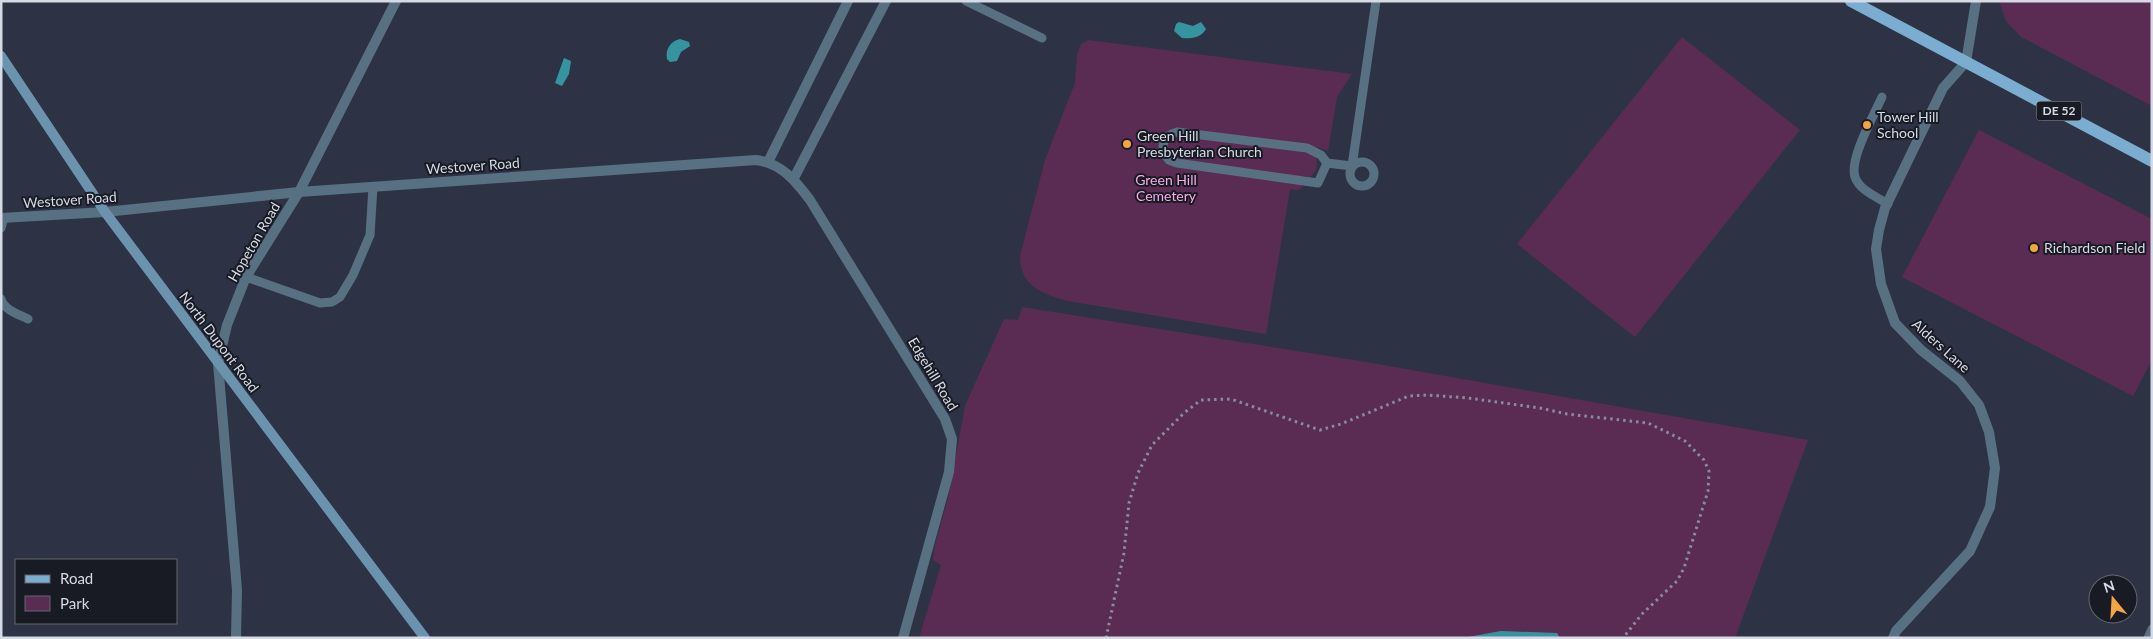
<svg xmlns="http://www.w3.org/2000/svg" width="2153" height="639" font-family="Lato,sans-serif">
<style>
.green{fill:#5b2c53}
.water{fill:#3694a0}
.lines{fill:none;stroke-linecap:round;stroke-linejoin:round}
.path{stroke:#878c9b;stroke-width:3;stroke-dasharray:2.5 4;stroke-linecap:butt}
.service{stroke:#587182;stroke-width:9}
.minor{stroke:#587182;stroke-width:10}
.tertiary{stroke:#587182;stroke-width:10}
.secondary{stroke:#6b93ae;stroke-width:10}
.primary{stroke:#7aadd0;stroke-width:12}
.poi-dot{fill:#f2a541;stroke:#181b23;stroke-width:2}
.labels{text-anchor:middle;stroke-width:4;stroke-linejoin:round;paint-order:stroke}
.shield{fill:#181b23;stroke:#9da1ac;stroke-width:1}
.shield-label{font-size:12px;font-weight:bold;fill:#d6dae6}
.poi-label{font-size:14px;fill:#d6dae6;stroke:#181b23;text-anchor:start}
.street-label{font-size:14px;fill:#d6dae6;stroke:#181b23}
.park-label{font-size:14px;fill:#f6aae7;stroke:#181b23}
</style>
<rect width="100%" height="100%" fill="#2d3345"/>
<!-- green -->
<g class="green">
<path d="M 1999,1 L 2152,1 L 2152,106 L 2021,37 L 2006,21 Z"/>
<path d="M 1682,37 L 1800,130 L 1635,337 L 1517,244 Z"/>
<path d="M 1088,40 L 1352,74 L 1337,97 L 1328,151 L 1317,147 C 1315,160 1321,168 1310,177 L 1303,176 L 1302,188 L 1297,190 L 1290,189 L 1266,334 L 1068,301 C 1042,294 1020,286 1020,256 L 1045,160 L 1075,83 L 1077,55 L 1081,44 Z"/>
<path d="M 1979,130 L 2152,219 L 2152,360 L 2133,396 L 1902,277 Z"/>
<path d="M 1022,307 L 1366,362 L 1808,440 L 1735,638 L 919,638 L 941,565 L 933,560 L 935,545 L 948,498 L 965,406 L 1004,319 L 1018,320 Z"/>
</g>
<!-- water -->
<g class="water">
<path d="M 1179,22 L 1193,26 L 1201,22 L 1206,29 C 1201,38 1191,39 1182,38 L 1174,31 L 1176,24 Z"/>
<path d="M 680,39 L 689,42 L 690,46 L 681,52 L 677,61 L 670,62 L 667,59 C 665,49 671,41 680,39 Z"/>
<path d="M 564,58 L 571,61 L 569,74 L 562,86 L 555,83 Z"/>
<path d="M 1501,631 L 1557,633 L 1560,638 L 1462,638 Z"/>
</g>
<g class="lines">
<!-- path -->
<path class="path" d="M 1106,638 L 1124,553 L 1129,503 L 1138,473 L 1152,445 L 1184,413 L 1201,400 L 1231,399 L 1320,430 L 1341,424 L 1409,396 L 1427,395 L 1468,398 L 1540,408 L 1567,414 L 1648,423 L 1685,441 L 1704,460 L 1709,471 L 1708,491 L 1684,568 L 1677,581 L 1642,614 L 1623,638"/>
<!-- service -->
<g class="service">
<path d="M 966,1 L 1042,38"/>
<path d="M 1882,97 C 1874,115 1849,159 1855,177 C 1859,190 1877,197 1888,204"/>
<circle cx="1362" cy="174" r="12"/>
<path d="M 1327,163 L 1321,155 L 1307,148 L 1177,132 C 1162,136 1159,148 1169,160 L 1177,163 L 1318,183 L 1327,163 L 1352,166 L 1376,1"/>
<path d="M 1,228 L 4,218"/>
<path d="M 246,277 L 320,303 L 332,302 L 340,297 L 353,275 L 370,235 L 373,187"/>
<path d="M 1,299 C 4,310 18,314 28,319"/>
<path d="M 2148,638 L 2152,629"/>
</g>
<!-- minor -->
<g class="minor">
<path d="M 768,162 L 848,1"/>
<path d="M 794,178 L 886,1"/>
<path d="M 1,218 L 105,212 L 299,192 L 756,160 C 781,163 795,180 810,200 L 945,419 L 952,439 L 949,472 L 903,638"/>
<path d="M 236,638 L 237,590 L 218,363 L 227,325 L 246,277 L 299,192 L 396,1"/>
<path d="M 1893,638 L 1896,631 L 1970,551 L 1990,507 L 1995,468 L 1989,432 L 1979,405 L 1960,381 L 1921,350 L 1895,323 L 1881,284 L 1876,249 L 1879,230 L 1885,208 L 1943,88 L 1966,62"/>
</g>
<!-- tertiary -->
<path class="tertiary" d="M 1966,62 L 1976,1"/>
<!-- secondary -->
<path class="secondary" d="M 1,56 L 105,212 L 425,638"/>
<!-- primary -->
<path class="primary" d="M 1851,1 L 2152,161"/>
</g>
<!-- markers -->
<g class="poi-dot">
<circle cx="1867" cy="125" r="5"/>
<circle cx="1127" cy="144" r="5"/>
<circle cx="2034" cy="248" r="5"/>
</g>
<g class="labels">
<!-- shield labels -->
<rect class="shield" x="2036.5" y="101.5" width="45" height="19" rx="4"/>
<g class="shield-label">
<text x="2059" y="115">DE 52</text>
</g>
<!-- poi labels -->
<g class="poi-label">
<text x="1877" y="122">Tower Hill<tspan x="1877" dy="16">School</tspan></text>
<text x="1137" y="141">Green Hill<tspan x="1137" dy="16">Presbyterian Church</tspan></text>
<text x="2044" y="253">Richardson Field</text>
</g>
<!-- street labels -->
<g class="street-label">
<text transform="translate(473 166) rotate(-4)" y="5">Westover Road</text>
<text transform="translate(70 200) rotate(-4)" y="5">Westover Road</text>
<text transform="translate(254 242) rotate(-60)" y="5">Hopeton Road</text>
<text transform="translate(219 342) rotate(53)" y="5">North Dupont Road</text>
<text transform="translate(1941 346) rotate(42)" y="5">Alders Lane</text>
<text transform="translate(933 374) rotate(59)" y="5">Edgehill Road</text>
</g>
<!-- park labels -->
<g class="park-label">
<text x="1166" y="185">Green Hill<tspan x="1166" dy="16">Cemetery</tspan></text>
</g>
</g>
<!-- border -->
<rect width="2153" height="639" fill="none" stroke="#d6dae6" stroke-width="5"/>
<!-- legend -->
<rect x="15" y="559" width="162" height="65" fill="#181b23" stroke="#646771"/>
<rect x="25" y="575" width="25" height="8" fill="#7aadd0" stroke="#646771"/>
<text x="60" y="584" font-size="15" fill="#d6dae6">Road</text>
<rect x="25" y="596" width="25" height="15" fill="#5b2c53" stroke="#646771"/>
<text x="60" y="609" font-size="15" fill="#d6dae6">Park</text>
<!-- north arrow -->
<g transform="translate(2113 599) rotate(342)"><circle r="24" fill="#181b23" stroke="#646771"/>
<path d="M0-4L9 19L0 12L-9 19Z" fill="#f2a541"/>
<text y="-8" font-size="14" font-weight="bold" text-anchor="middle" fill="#d6dae6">N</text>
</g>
</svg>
